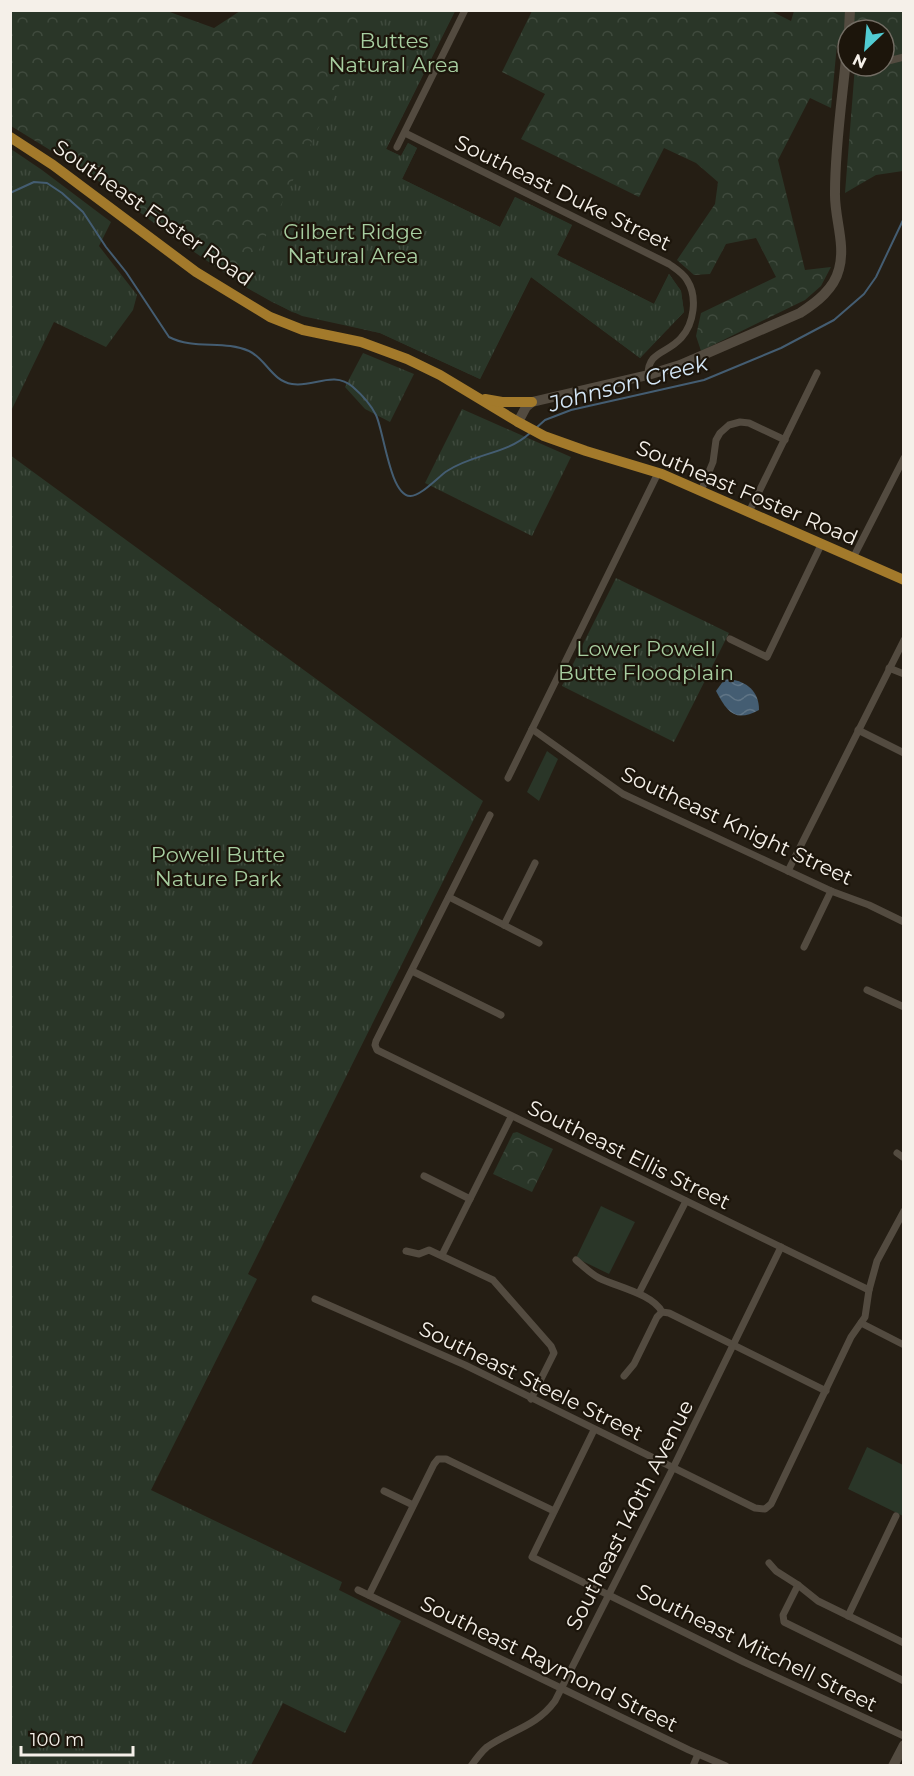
<svg xmlns="http://www.w3.org/2000/svg" width="914" height="1776" font-family="Montserrat,sans-serif">
<style>
.green{fill:#2a3628}
.forest{fill:url(#forest-crowns)}
.park{fill:url(#park-tufts)}
.water{fill:url(#water-waves)}
.lines{fill:none;stroke-linecap:round;stroke-linejoin:round}
.stream{stroke:#445d72;stroke-width:2}
.street{stroke:#534b40;stroke-width:7}
.secondary{stroke:#534b40;stroke-width:10}
.primary{stroke:#a37a2b;stroke-width:10}
.labels{text-anchor:middle;stroke-width:4.5;stroke-linejoin:round;paint-order:stroke}
.park-label{font-size:21px;fill:#a7cea0;stroke:#1c150b}
.street-label{font-size:21px;fill:#f5f0e9;stroke:#1c150b}
.water-label{font-size:22px;font-style:italic;fill:#d4e7f7;stroke:#1c150b}
</style>
<defs>
<pattern id="forest-crowns" width="20" height="18" patternUnits="userSpaceOnUse" patternTransform="scale(1.5)"><rect width="20" height="18" fill="#2a3628"/><path d="M2 6a3 3 0 1 1 6 0M12 15a3 3 0 1 1 6 0" fill="none" stroke="#3f4a3d"/></pattern>
<pattern id="park-tufts" width="24" height="20" patternUnits="userSpaceOnUse" patternTransform="scale(1.5)"><rect width="24" height="20" fill="#2a3628"/><path d="M3 7l-1-3M5 7V3M7 7l1-3M15 17l-1-3M17 17v-4M19 17l1-3" fill="none" stroke="#3f4a3d"/></pattern>
<pattern id="water-waves" width="16" height="10" patternUnits="userSpaceOnUse" patternTransform="scale(1.5)"><rect width="16" height="10" fill="#445d72"/><path d="M0 5q4-4 8 0t8 0" fill="none" stroke="#607586"/></pattern>
</defs>
<rect width="100%" height="100%" fill="#251e14"/>
<!-- green -->
<g class="green">
<path d="M 547,751 L 558,759 L 539,801 L 527,792 Z"/>
<path d="M 601,1206 L 635,1222 L 609,1274 L 576,1258 Z"/>
<path d="M 867,1447 L 903,1465 L 903,1516 L 848,1489 Z"/>
</g>
<!-- forest -->
<g class="forest">
<path d="M 769,10 L 791,21 L 794,11 L 903,11 L 903,171 L 876,175 L 845,193 L 855,66 L 884,66 L 884,30 L 848,30 L 848,49 L 837,44 L 831,108 L 810,98 L 778,160 L 805,270 L 831,267 L 821,286 L 805,300 L 701,351 L 696,336 L 701,313 L 776,277 L 756,238 L 726,244 L 710,274 L 694,275 L 677,260 L 715,204 L 718,182 L 696,163 L 664,148 L 639,197 L 521,139 L 545,94 L 502,72 L 532,11 Z"/>
<path d="M 10,11 L 167,11 L 214,28 L 240,11 L 455,11 L 386,149 L 401,156 L 408,143 L 417,148 L 402,179 L 500,227 L 515,197 L 572,225 L 557,255 L 654,304 L 669,274 L 681,291 L 684,312 L 640,358 L 531,277 L 480,379 L 380,333 L 302,316 L 272,302 L 242,285 L 174,238 L 89,174 L 11,126 Z"/>
<path d="M 517,1132 L 553,1149 L 532,1192 L 493,1174 L 513,1133 Z"/>
</g>
<!-- park -->
<g class="park">
<path d="M 376,10 L 455,11 L 386,149 L 401,156 L 408,143 L 417,148 L 402,179 L 500,227 L 515,197 L 572,225 L 557,255 L 654,304 L 669,274 L 681,291 L 684,312 L 640,358 L 531,277 L 480,379 L 380,333 L 292,312 L 242,285 Z"/>
<path d="M 11,149 L 42,170 L 111,222 L 99,246 L 137,295 L 133,310 L 106,347 L 54,322 L 11,411 Z"/>
<path d="M 363,353 L 414,374 L 390,422 L 365,409 L 345,387 Z"/>
<path d="M 462,409 L 571,457 L 532,536 L 425,483 Z"/>
<path d="M 10,455 L 483,801 L 248,1274 L 257,1279 L 151,1490 L 342,1582 L 339,1590 L 401,1621 L 345,1733 L 283,1703 L 251,1765 L 11,1765 Z"/>
<path d="M 616,578 L 729,633 L 674,742 L 562,686 Z"/>
</g>
<!-- water -->
<path class="water" d="M 730,679 C 747,682 759,691 759,710 C 735,723 727,712 716,691 L 724,680 Z"/>
<g class="lines">
<!-- stream -->
<g class="stream">
<path d="M 10,193 L 34,182 L 47,183 L 62,193 L 83,212 L 106,247 L 126,272 L 169,337 C 194,350 224,340 249,351 C 266,359 272,381 292,384 C 313,388 333,370 353,387 C 361,394 371,405 376,415 C 384,432 390,495 410,496 C 420,497 439,476 447,471 C 474,453 506,455 530,433"/>
<path d="M 536,428 L 545,420 L 571,410 L 704,380 L 781,348 L 834,320 L 864,294 L 876,277 L 904,218"/>
</g>
<!-- street -->
<g class="street">
<path d="M 884,62 L 904,57"/>
<path d="M 405,133 L 669,264 C 676,269 683,273 687,280 C 698,297 694,324 681,338 C 667,354 648,351 648,375"/>
<path d="M 397,147 L 465,10"/>
<path d="M 701,491 L 713,462 L 716,440 L 720,433 L 729,425 L 740,422 L 749,423 L 785,440"/>
<path d="M 749,512 L 817,373"/>
<path d="M 853,558 L 904,458"/>
<path d="M 730,639 L 767,657 L 821,545"/>
<path d="M 889,668 L 904,674"/>
<path d="M 532,729 L 623,794 L 831,891 L 869,905 L 904,922"/>
<path d="M 858,730 L 904,753"/>
<path d="M 508,778 L 658,473"/>
<path d="M 490,815 L 376,1041 L 375,1045 L 377,1050 L 869,1290"/>
<path d="M 788,871 L 904,640"/>
<path d="M 449,897 L 539,943"/>
<path d="M 504,925 L 535,863"/>
<path d="M 804,947 L 831,891"/>
<path d="M 412,971 L 501,1015"/>
<path d="M 867,990 L 904,1007"/>
<path d="M 897,1153 L 904,1158"/>
<path d="M 424,1176 L 470,1199"/>
<path d="M 406,1251 L 419,1254 L 429,1250 L 493,1280 L 551,1346 L 554,1353 L 531,1399"/>
<path d="M 442,1255 L 511,1117"/>
<path d="M 576,1260 C 583,1266 591,1274 599,1278 C 617,1287 653,1294 662,1312 L 669,1313 L 826,1391"/>
<path d="M 639,1293 L 686,1201"/>
<path d="M 315,1299 L 465,1365 L 755,1508 L 765,1509 L 771,1504 L 851,1337 L 865,1317 L 869,1290 L 877,1261 L 904,1211"/>
<path d="M 861,1323 L 904,1345"/>
<path d="M 624,1376 L 634,1364 L 657,1317 L 662,1312"/>
<path d="M 594,1430 L 532,1557 L 744,1662 L 904,1736"/>
<path d="M 384,1491 L 413,1505"/>
<path d="M 769,1563 L 776,1571 L 798,1585 L 818,1601 L 904,1643"/>
<path d="M 798,1585 L 783,1615 L 784,1622 L 904,1681"/>
<path d="M 358,1590 L 689,1750 L 726,1766"/>
<path d="M 369,1595 L 434,1464 L 438,1459 L 446,1459 L 554,1511"/>
<path d="M 848,1616 L 896,1516"/>
<path d="M 471,1766 C 476,1759 481,1752 487,1747 C 511,1730 536,1727 555,1701 L 673,1468 L 781,1247"/>
<path d="M 693,1766 L 698,1754"/>
</g>
<!-- secondary -->
<g class="secondary">
<path d="M 849,30 L 850,10"/>
<path d="M 518,422 L 526,407 L 532,402 L 648,375 L 680,365 L 800,313 C 817,302 834,289 839,269 C 846,244 834,217 835,192 C 835,141 844,88 848,37"/>
<path d="M 893,1766 L 904,1745"/>
</g>
<!-- primary -->
<g class="primary">
<path d="M 10,137 L 53,165 L 196,272 L 270,317 L 303,330 L 361,342 L 407,359 L 440,375 L 518,422 L 544,436 L 586,451 L 662,474 L 904,580"/>
<path d="M 485,399 L 502,402 L 532,402"/>
</g>
</g>
<g class="labels">
<!-- park labels -->
<g class="park-label">
<text x="394" y="48">Buttes<tspan x="394" dy="24">Natural Area</tspan></text>
<text x="353" y="239">Gilbert Ridge<tspan x="353" dy="24">Natural Area</tspan></text>
<text x="646" y="656">Lower Powell<tspan x="646" dy="24">Butte Floodplain</tspan></text>
<text x="218" y="862">Powell Butte<tspan x="218" dy="24">Nature Park</tspan></text>
</g>
<!-- street labels -->
<g class="street-label">
<text transform="translate(563 193) rotate(26)" y="7">Southeast Duke Street</text>
<text transform="translate(153 213) rotate(35)" y="7">Southeast Foster Road</text>
<text transform="translate(747 493) rotate(23)" y="7">Southeast Foster Road</text>
<text transform="translate(737 826) rotate(25)" y="7">Southeast Knight Street</text>
<text transform="translate(629 1155) rotate(26)" y="7">Southeast Ellis Street</text>
<text transform="translate(531 1381) rotate(26)" y="7">Southeast Steele Street</text>
<text transform="translate(630 1515) rotate(-63)" y="7">Southeast 140th Avenue</text>
<text transform="translate(757 1648) rotate(26)" y="7">Southeast Mitchell Street</text>
<text transform="translate(549 1664) rotate(26)" y="7">Southeast Raymond Street</text>
</g>
<!-- water labels -->
<g class="water-label">
<text transform="translate(628 383) rotate(-15)" y="8">Johnson Creek</text>
</g>
</g>
<!-- border -->
<rect width="914" height="1776" fill="none" stroke="#f5f0e9" stroke-width="24"/>
<!-- north arrow -->
<g transform="translate(866 48) rotate(206)"><circle r="28" fill="#1c150b" stroke="#736d64" stroke-width="1.5"/>
<path d="M0-4.5L10 22L0 15L-10 22Z" fill="#51ccd3"/>
<text y="-9" font-size="16" font-weight="bold" text-anchor="middle" fill="#f5f0e9">N</text>
</g>
<!-- scale -->
<path d="M21 1746v9h112v-9" fill="none" stroke="#f5f0e9" stroke-width="3"/>
<text x="30" y="1746" font-size="18" fill="#f5f0e9" stroke="#1c150b" stroke-width="4.5" paint-order="stroke">100 m</text>
</svg>
